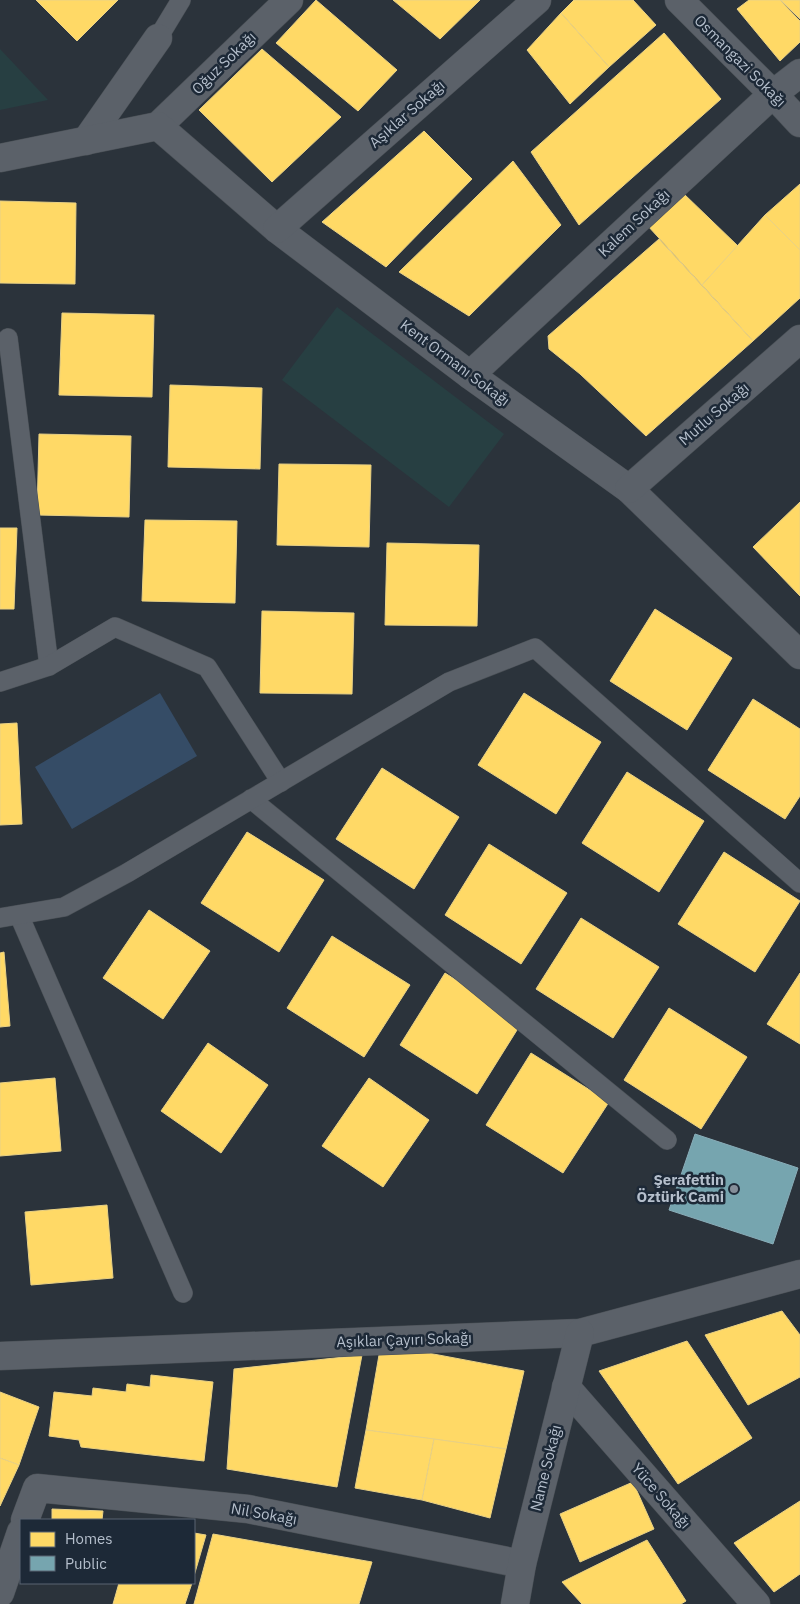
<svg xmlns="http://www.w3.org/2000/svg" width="800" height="1604" font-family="'IBM Plex Sans',sans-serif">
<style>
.green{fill:#273f42}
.water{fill:#354c66}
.homes{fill:#ffd966;stroke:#e9d185}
.public{fill:#76a5af;stroke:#89adb8}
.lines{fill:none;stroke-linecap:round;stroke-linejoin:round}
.service-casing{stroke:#494f55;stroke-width:20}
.minor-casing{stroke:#494f55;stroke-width:29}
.service{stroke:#5b6169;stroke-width:19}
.minor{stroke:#5b6169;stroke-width:28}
.poi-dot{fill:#858e99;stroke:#1d2937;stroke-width:2}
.labels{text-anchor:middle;stroke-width:5;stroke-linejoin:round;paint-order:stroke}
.street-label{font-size:15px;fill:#b5bfcc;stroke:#1d2937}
.poi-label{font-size:15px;font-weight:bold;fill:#b5bfcc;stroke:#1d2937;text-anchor:end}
</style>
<rect width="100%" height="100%" fill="#2b333b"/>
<!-- green -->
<g class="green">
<path d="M 0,49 L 48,100 L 0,110 Z"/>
<path d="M 337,307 L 504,434 L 449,507 L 282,380 Z"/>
</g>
<!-- water -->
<path class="water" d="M 160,693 L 197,756 L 72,829 L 35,767 Z"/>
<!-- homes -->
<g class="homes">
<path d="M 36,0 L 118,0 L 77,41 Z"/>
<path d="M 316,0 L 397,70 L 358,111 L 276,43 Z"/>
<path d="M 393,0 L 480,0 L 440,39 Z"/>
<path d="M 574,0 L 633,0 L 656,25 L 609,67 L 561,13 Z"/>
<path d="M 749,0 L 780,0 L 800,21 L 800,42 L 780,61 L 737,9 Z"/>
<path d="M 781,0 L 800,0 L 800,19 Z"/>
<path d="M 561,13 L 609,67 L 570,104 L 527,50 Z"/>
<path d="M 664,33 L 721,99 L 579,225 L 531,152 Z"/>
<path d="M 262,49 L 341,117 L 272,182 L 199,110 Z"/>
<path d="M 424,131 L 472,179 L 386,267 L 322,222 Z"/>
<path d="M 513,161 L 561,225 L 469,316 L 399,272 Z"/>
<path d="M 800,184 L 800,250 L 765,215 Z"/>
<path d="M 683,193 L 738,246 L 702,285 L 647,225 Z"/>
<path d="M 0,201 L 76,203 L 75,284 L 0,283 Z"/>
<path d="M 765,215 L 800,250 L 800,298 L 753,341 L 702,285 Z"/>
<path d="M 659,239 L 753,341 L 646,436 L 580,374 L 549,349 L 548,336 Z"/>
<path d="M 62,313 L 154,315 L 152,397 L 59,395 Z"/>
<path d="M 170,385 L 262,388 L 260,469 L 168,467 Z"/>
<path d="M 39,434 L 131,436 L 129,517 L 37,515 Z"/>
<path d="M 279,464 L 371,465 L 369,547 L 277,545 Z"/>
<path d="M 800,502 L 800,596 L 753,547 Z"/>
<path d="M 145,520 L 237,521 L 235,603 L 142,601 Z"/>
<path d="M 0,528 L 17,528 L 14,609 L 0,609 Z"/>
<path d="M 387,543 L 479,545 L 477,626 L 385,625 Z"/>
<path d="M 655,609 L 732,658 L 687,730 L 610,681 Z"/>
<path d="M 262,611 L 354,613 L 352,694 L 260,693 Z"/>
<path d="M 524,693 L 601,742 L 556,814 L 478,765 Z"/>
<path d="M 753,699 L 800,729 L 800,796 L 785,819 L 708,770 Z"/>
<path d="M 17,723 L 22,824 L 0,825 L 0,724 Z"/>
<path d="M 382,768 L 459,817 L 414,889 L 336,839 Z"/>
<path d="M 627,772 L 704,821 L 659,892 L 582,843 Z"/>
<path d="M 247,832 L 324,880 L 279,952 L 201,903 Z"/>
<path d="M 489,844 L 567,893 L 521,964 L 445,915 Z"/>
<path d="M 724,852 L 800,901 L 755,972 L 678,924 Z"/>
<path d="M 149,910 L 210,951 L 163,1019 L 103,978 Z"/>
<path d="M 581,918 L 659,967 L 613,1038 L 536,989 Z"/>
<path d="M 332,936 L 410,985 L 364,1057 L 287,1008 Z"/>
<path d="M 4,952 L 10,1026 L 0,1027 L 0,953 Z"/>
<path d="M 445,973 L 522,1022 L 477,1094 L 400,1045 Z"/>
<path d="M 800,973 L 800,1044 L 767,1024 Z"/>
<path d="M 669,1008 L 747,1057 L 701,1129 L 624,1080 Z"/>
<path d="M 208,1043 L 268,1085 L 221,1153 L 161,1111 Z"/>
<path d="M 531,1053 L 609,1102 L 563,1173 L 486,1125 Z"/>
<path d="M 55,1078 L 61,1151 L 0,1156 L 0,1083 Z"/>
<path d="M 369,1078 L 429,1120 L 383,1187 L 322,1146 Z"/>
<path d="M 107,1205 L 113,1278 L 31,1285 L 25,1212 Z"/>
<path d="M 782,1311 L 800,1335 L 800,1377 L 748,1405 L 705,1335 Z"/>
<path d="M 687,1341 L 752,1438 L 678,1484 L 599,1371 Z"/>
<path d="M 412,1350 L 524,1371 L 506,1449 L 366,1430 L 379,1355 Z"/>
<path d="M 362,1355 L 337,1487 L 227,1469 L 234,1369 Z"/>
<path d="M 151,1375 L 213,1382 L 204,1461 L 81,1447 L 79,1440 L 49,1436 L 54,1392 L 92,1396 L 93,1388 L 126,1392 L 127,1384 L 150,1387 Z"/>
<path d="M 0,1392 L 39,1407 L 19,1465 L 0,1458 Z"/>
<path d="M 366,1430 L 434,1439 L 422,1500 L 355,1488 Z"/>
<path d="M 434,1439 L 506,1449 L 490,1518 L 422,1500 Z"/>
<path d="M 0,1458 L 19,1465 L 0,1506 Z"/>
<path d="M 633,1482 L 654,1529 L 580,1562 L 560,1514 Z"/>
<path d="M 800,1501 L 800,1574 L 774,1592 L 734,1543 Z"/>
<path d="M 52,1509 L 103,1511 L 102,1520 L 52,1520 Z"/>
<path d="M 194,1533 L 206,1535 L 194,1576 Z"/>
<path d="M 213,1534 L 372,1562 L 359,1604 L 194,1604 Z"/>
<path d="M 647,1540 L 686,1601 L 681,1604 L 582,1604 L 562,1582 Z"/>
<path d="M 119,1583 L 192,1583 L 185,1604 L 113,1604 Z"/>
</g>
<!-- public -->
<path class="public" d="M 695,1134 L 798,1168 L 773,1244 L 669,1210 Z"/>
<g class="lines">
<defs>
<g id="service">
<path d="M 158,38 L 181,0"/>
<path d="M 8,338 L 49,666"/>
<path d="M 0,682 L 49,666 L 115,627 L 207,667 L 281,782"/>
<path d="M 251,799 L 667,1140"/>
<path d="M 19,915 L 183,1293"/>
<path d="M 0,918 L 64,907 L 127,873 L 449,682 L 535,648 L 800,883"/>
</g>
<g id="minor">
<path d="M 679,0 L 773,94 L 800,123"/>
<path d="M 158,126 L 289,0"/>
<path d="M 86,141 L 158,38"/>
<path d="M 0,158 L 158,126 L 277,229 L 470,375 L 629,489 L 800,655"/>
<path d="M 277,229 L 537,0"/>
<path d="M 470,375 L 773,94 L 800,73"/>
<path d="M 629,489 L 800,339"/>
<path d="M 0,1356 L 580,1333 L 800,1274"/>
<path d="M 566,1387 L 756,1604"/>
<path d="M 25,1520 L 37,1488 L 248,1509 L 522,1564"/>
<path d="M 0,1593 L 21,1532"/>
<path d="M 515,1604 L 522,1564 L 580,1333"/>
</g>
</defs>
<!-- service casing -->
<use href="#service" class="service-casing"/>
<!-- minor casing -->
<use href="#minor" class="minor-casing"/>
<!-- service -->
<use href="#service" class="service"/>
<!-- minor -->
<use href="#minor" class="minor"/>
</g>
<!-- markers -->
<circle class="poi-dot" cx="734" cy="1189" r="5"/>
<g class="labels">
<!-- street labels -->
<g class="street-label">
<text transform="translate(740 61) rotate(45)" y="5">Osmangazi Sokağı</text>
<text transform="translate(224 63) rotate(-44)" y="5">Oğuz Sokağı</text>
<text transform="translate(407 114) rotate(-41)" y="5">Aşıklar Sokağı</text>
<text transform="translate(634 223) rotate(-43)" y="5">Kalem Sokağı</text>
<text transform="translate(455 363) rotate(37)" y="5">Kent Ormanı Sokağı</text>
<text transform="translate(714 414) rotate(-41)" y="5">Mutlu Sokağı</text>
<text transform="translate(404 1340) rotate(-2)" y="5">Aşıklar Çayırı Sokağı</text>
<text transform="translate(546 1468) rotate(-76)" y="5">Name Sokağı</text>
<text transform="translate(661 1496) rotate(49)" y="5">Yüce Sokağı</text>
<text transform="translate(264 1514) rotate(10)" y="5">Nil Sokağı</text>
</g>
<!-- poi labels -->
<g class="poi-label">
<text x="724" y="1185">Şerafettin<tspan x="724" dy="17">Öztürk Cami</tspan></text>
</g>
</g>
<!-- legend -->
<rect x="20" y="1519" width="175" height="65" fill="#1d2937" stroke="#5a6573"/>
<rect x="30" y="1532" width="25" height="15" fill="#ffd966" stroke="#5a6573"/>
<text x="65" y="1544" font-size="15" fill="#b5bfcc">Homes</text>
<rect x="30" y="1556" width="25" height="15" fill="#76a5af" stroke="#5a6573"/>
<text x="65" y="1569" font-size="15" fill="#b5bfcc">Public</text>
</svg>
